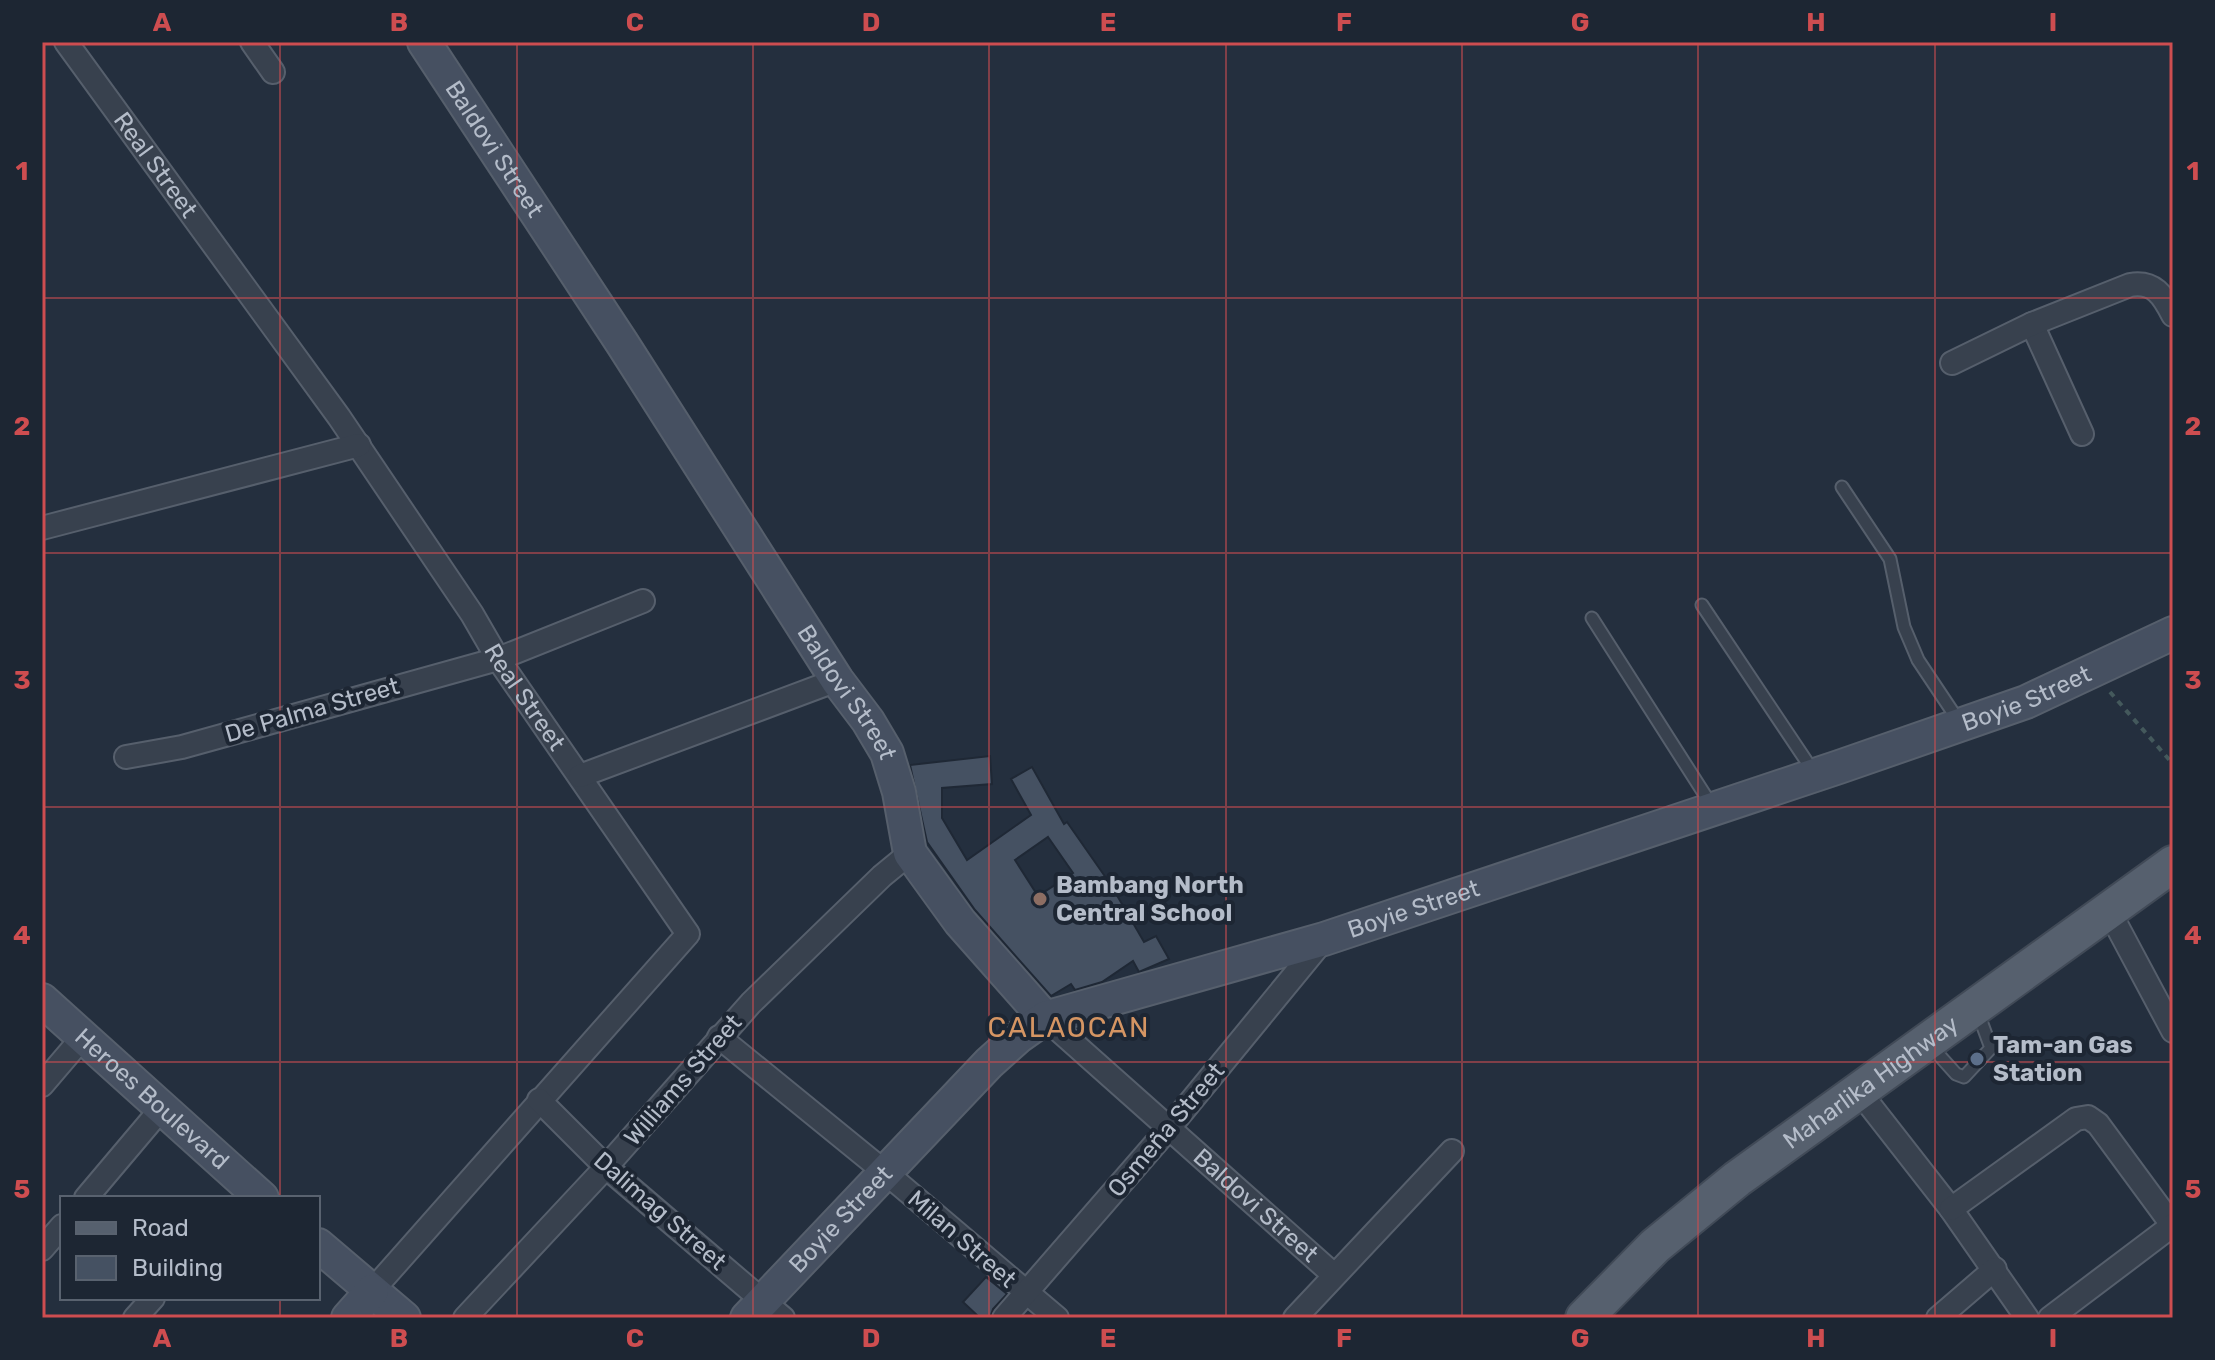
<svg xmlns="http://www.w3.org/2000/svg" width="2215" height="1360" font-family="Rubik,sans-serif">
<style>
.building{fill:#455162;stroke:#1f2835;stroke-width:2;fill-rule:evenodd}
.lines{fill:none;stroke-linecap:round;stroke-linejoin:round}
.lane-casing{stroke:#565f6c;stroke-width:15}
.street-casing{stroke:#565f6c;stroke-width:26}
.secondary-casing{stroke:#565f6c;stroke-width:36}
.primary-casing{stroke:#414a57;stroke-width:40}
.path{stroke:#44595c;stroke-width:4;stroke-dasharray:6 6;stroke-linecap:butt}
.lane{stroke:#38414e;stroke-width:11}
.street{stroke:#38414e;stroke-width:22}
.secondary{stroke:#465061;stroke-width:32}
.primary{stroke:#56606e;stroke-width:36}
.grid{fill:none;stroke:#ce4d50;stroke-width:2;stroke-opacity:0.55}
.education-dot{fill:#8d6e63;stroke:#1d2633;stroke-width:3}
.service-dot{fill:#5c6f8a;stroke:#1d2633;stroke-width:3}
.labels{text-anchor:middle;stroke-width:8;stroke-linejoin:round;paint-order:stroke}
.street-label{font-size:24px;fill:#b4bcc9;stroke:#1d2633}
.poi-label{font-size:24px;font-weight:bold;fill:#b4bcc9;stroke:#1d2633;text-anchor:start}
.quarter-label{font-size:28px;letter-spacing:2px;fill:#d59563;stroke:#1d2633}
.neatline{fill:none;stroke:#ce4d50;stroke-width:3}
.grid-label{font-size:26px;text-anchor:middle;font-weight:bold;fill:#ce4d50}
</style>
<rect width="100%" height="100%" fill="#242f3e"/>
<!-- building -->
<g class="building">
<path d="M 990,756 L 992,784 L 942,788 L 942,818 L 967,860 L 1031,815 L 1011,779 L 1032,767 L 1064,824 L 1067,822 L 1111,885 L 1144,942 L 1156,936 L 1169,959 L 1139,972 L 1133,961 L 1102,982 L 1075,990 L 1071,984 L 1051,996 L 975,910 L 927,842 L 910,765 ZM 1048,837 L 1073,873 L 1038,896 L 1015,860 Z"/>
<path d="M 986,1277 L 1007,1294 L 993,1309 L 990,1318 L 980,1318 L 963,1302 Z"/>
</g>
<g class="lines">
<defs>
<g id="lane">
<path d="M 1842,487 L 1890,559 L 1904,627 L 1918,660 L 1960,723"/>
<path d="M 1702,605 L 1815,774"/>
<path d="M 1592,618 L 1712,806"/>
<path d="M 1929,1044 L 1956,1074 L 1964,1077 L 1991,1048 L 1978,1013"/>
</g>
<g id="street">
<path id="s1" d="M 66,42 L 339,417 L 472,614 L 498,659 L 688,934 L 372,1291"/>
<path d="M 252,42 L 273,72"/>
<path d="M 2032,324 L 2082,434"/>
<path d="M 1952,363 L 2032,324 L 2130,285 C 2154,281 2163,295 2173,315"/>
<path d="M 42,528 L 359,445"/>
<path d="M 126,757 L 182,747 L 498,659 L 643,601"/>
<path d="M 580,776 L 837,680"/>
<path d="M 2109,911 L 2173,1031"/>
<path id="s2" d="M 1045,1018 L 1334,1275"/>
<path d="M 719,1037 L 886,1173 L 1057,1318"/>
<path d="M 42,1085 L 83,1037"/>
<path d="M 1858,1090 L 1951,1209 L 2027,1318"/>
<path d="M 539,1100 L 606,1167 L 783,1318"/>
<path d="M 86,1198 L 162,1108"/>
<path d="M 1951,1209 L 2076,1119 L 2088,1117 L 2098,1124 L 2173,1226"/>
<path d="M 42,1249 L 62,1226"/>
<path d="M 135,1318 L 153,1298"/>
<path d="M 465,1318 L 606,1167 L 751,1003 L 882,876 L 910,853"/>
<path d="M 1004,1318 L 1169,1128 L 1324,939"/>
<path d="M 1295,1318 L 1452,1151"/>
<path d="M 1938,1318 L 1995,1269"/>
<path d="M 2050,1318 L 2173,1225"/>
</g>
<g id="secondary">
<path id="s3" d="M 424,42 L 622,343 L 837,680 L 868,721 L 887,753 L 899,792 L 910,853 L 960,922 L 1045,1018"/>
<path id="s4" d="M 42,1000 L 262,1198"/>
<path d="M 318,1245 L 404,1318"/>
<path d="M 348,1318 L 372,1291"/>
<path id="s5" d="M 747,1318 L 989,1063 L 1018,1037 L 1045,1018 L 1324,939 L 1839,767 L 2026,702 L 2173,633"/>
</g>
<g id="primary">
<path id="s6" d="M 1584,1318 L 1655,1246 L 1737,1179 L 2173,864"/>
</g>
</defs>
<!-- lane casing -->
<use href="#lane" class="lane-casing"/>
<!-- street casing -->
<use href="#street" class="street-casing"/>
<!-- secondary casing -->
<use href="#secondary" class="secondary-casing"/>
<!-- primary casing -->
<use href="#primary" class="primary-casing"/>
<!-- path -->
<path class="path" d="M 2110,692 L 2173,764"/>
<!-- lane -->
<use href="#lane" class="lane"/>
<!-- street -->
<use href="#street" class="street"/>
<!-- secondary -->
<use href="#secondary" class="secondary"/>
<!-- primary -->
<use href="#primary" class="primary"/>
</g>
<!-- grid -->
<path class="grid" d="M 280,42 L 280,1198M 517,42 L 517,1318M 753,42 L 753,1318M 989,42 L 989,1318M 1226,42 L 1226,1318M 1462,42 L 1462,1318M 1698,42 L 1698,1318M 1935,42 L 1935,1318M 42,298 L 2173,298M 42,553 L 2173,553M 42,807 L 2173,807M 42,1062 L 2173,1062M 280,1298 L 280,1318"/>
<!-- markers -->
<circle class="education-dot" cx="1040" cy="899" r="8"/>
<circle class="service-dot" cx="1977" cy="1059" r="8"/>
<g class="labels">
<!-- street labels -->
<g class="street-label">
<text dy="8" stroke="none"><textPath href="#s3" startOffset="128">Baldovi Street</textPath></text>
<text dy="8" stroke="none"><textPath href="#s1" startOffset="152">Real Street</textPath></text>
<text dy="8" stroke="none"><textPath href="#s3" startOffset="776">Baldovi Street</textPath></text>
<text dy="8" stroke="none"><textPath href="#s1" startOffset="800">Real Street</textPath></text>
<text dy="8" stroke="none"><textPath href="#s5" startOffset="1456">Boyie Street</textPath></text>
<text transform="translate(312 710) rotate(-16)" y="8">De Palma Street</text>
<text dy="8" stroke="none"><textPath href="#s5" startOffset="808">Boyie Street</textPath></text>
<text transform="translate(683 1080) rotate(-49)" y="8">Williams Street</text>
<text dy="8" stroke="none"><textPath href="#s6" startOffset="372">Maharlika Highway</textPath></text>
<text dy="8" stroke="none"><textPath href="#s4" startOffset="148">Heroes Boulevard</textPath></text>
<text transform="translate(1166 1130) rotate(-50)" y="8">Osmeña Street</text>
<text dy="8" stroke="none"><textPath href="#s2" startOffset="282">Baldovi Street</textPath></text>
<text transform="translate(660 1211) rotate(41)" y="8">Dalimag Street</text>
<text dy="8" stroke="none"><textPath href="#s5" startOffset="136">Boyie Street</textPath></text>
<text transform="translate(962 1239) rotate(41)" y="8">Milan Street</text>
</g>
<!-- poi labels -->
<g class="poi-label">
<text x="1056" y="893">Bambang North<tspan x="1056" dy="28">Central School</tspan></text>
<text x="1993" y="1053">Tam-an Gas<tspan x="1993" dy="28">Station</tspan></text>
</g>
<!-- quarter labels -->
<g class="quarter-label">
<text x="1069" y="1037">CALAOCAN</text>
</g>
</g>
<!-- border -->
<rect width="2215" height="1360" fill="none" stroke="#1d2633" stroke-width="88"/>
<!-- legend -->
<rect x="60" y="1196" width="260" height="104" fill="#1d2633" stroke="#59626f" stroke-width="2"/>
<rect x="76" y="1222" width="40" height="12" fill="#56606e" stroke="#59626f" stroke-width="2"/>
<text x="132" y="1236" font-size="24" fill="#b4bcc9">Road</text>
<rect x="76" y="1256" width="40" height="24" fill="#455162" stroke="#59626f" stroke-width="2"/>
<text x="132" y="1276" font-size="24" fill="#b4bcc9">Building</text>
<rect x="44" y="44" width="2127" height="1272" class="neatline"/>
<g class="grid-label">
<text x="162" y="31">A</text>
<text x="399" y="31">B</text>
<text x="635" y="31">C</text>
<text x="871" y="31">D</text>
<text x="1108" y="31">E</text>
<text x="1344" y="31">F</text>
<text x="1580" y="31">G</text>
<text x="1816" y="31">H</text>
<text x="2053" y="31">I</text>
<text x="22" y="180">1</text>
<text x="2193" y="180">1</text>
<text x="22" y="435">2</text>
<text x="2193" y="435">2</text>
<text x="22" y="689">3</text>
<text x="2193" y="689">3</text>
<text x="22" y="944">4</text>
<text x="2193" y="944">4</text>
<text x="22" y="1198">5</text>
<text x="2193" y="1198">5</text>
<text x="162" y="1347">A</text>
<text x="399" y="1347">B</text>
<text x="635" y="1347">C</text>
<text x="871" y="1347">D</text>
<text x="1108" y="1347">E</text>
<text x="1344" y="1347">F</text>
<text x="1580" y="1347">G</text>
<text x="1816" y="1347">H</text>
<text x="2053" y="1347">I</text>
</g>
</svg>
